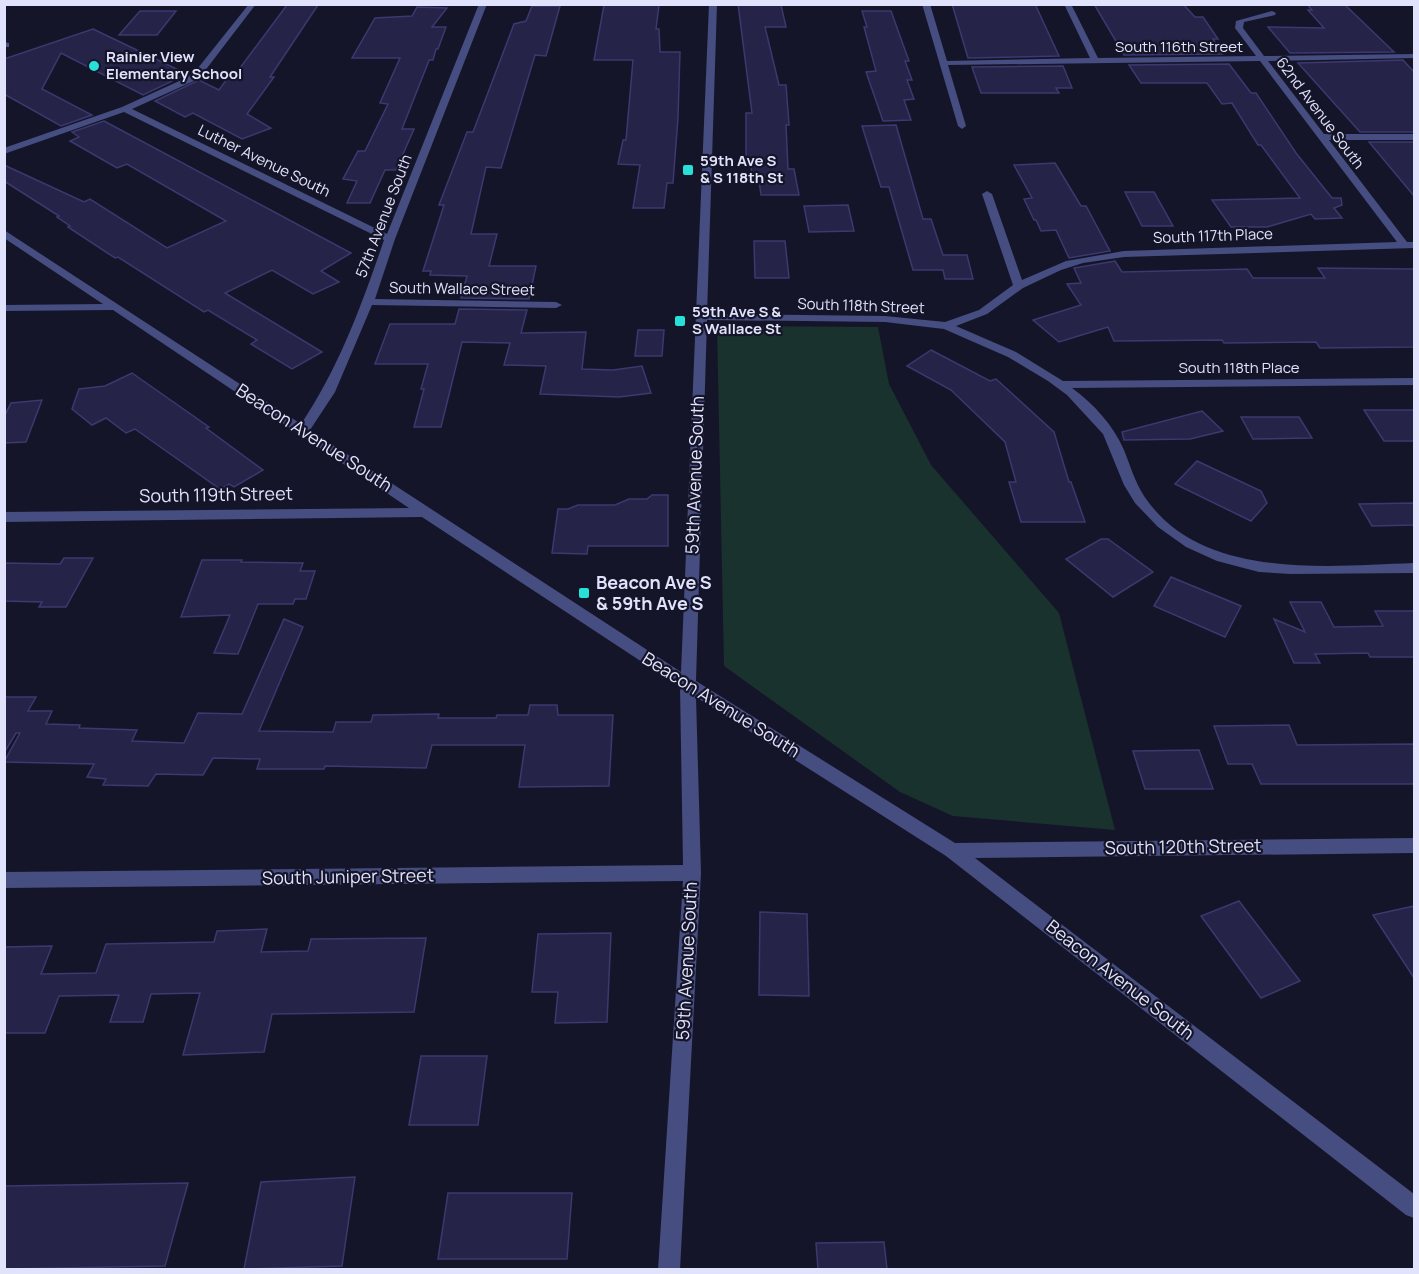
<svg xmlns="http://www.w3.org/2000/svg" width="1419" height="1274" font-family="Manrope,sans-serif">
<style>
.green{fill:#19322d}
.building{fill:#252347;stroke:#3b3970;stroke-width:1.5}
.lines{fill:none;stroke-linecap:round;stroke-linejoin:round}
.minor{fill:#464d81;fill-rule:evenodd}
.poi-dot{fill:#27e0d7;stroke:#151529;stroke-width:2}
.labels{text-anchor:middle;stroke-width:4.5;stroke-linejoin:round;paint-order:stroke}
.far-street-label{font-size:15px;fill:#e1e2fb;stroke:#151529}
.far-poi-label{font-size:15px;font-weight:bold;fill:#e1e2fb;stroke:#151529;text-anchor:start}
.street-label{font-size:18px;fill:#e1e2fb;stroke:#151529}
.poi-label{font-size:18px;font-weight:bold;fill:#e1e2fb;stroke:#151529;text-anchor:start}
</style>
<rect width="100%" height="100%" fill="#151529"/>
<!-- green -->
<path class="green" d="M 717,326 L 878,327 L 889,384 L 931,465 L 1059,613 L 1115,830 L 953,816 L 900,792 L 724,666 Z"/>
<!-- building -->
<g class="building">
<path d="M 738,4 L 781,5 L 786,27 L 765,27 L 779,85 L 786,85 L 789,125 L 786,125 L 788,169 L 794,169 L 799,195 L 761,195 L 759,181 L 752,181 L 751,165 L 746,165 L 746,113 L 752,113 Z"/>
<path d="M 952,4 L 1035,4 L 1059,56 L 968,58 Z"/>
<path d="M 1094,4 L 1183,4 L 1195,17 L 1203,17 L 1218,39 L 1213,39 L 1222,54 L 1124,55 Z"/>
<path d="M 1307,4 L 1344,4 L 1394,52 L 1290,53 L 1268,27 L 1324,28 L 1308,10 L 1312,10 Z"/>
<path d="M 287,5 L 318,5 L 270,77 L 274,77 L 247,114 L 271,128 L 242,139 L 193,113 L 185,117 L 155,101 L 199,80 L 219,90 L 232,72 L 237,72 Z"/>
<path d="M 604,5 L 659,5 L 656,29 L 659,29 L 660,52 L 680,52 L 678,118 L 673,183 L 667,183 L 664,208 L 633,208 L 640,165 L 618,164 L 623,140 L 626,140 L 633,60 L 594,60 Z"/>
<path d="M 532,6 L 560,6 L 546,56 L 535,55 L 501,168 L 486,167 L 471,234 L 497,234 L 489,266 L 536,266 L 529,299 L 461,298 L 467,276 L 430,275 L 431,271 L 423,271 L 444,205 L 439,205 L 467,132 L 473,132 L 514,24 L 526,21 Z"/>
<path d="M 417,7 L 447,8 L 432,27 L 446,27 L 438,49 L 436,49 L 433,60 L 429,60 L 428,63 L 402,129 L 414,129 L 396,170 L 385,170 L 370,203 L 347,203 L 357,181 L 343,179 L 358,151 L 365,151 L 388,104 L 380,103 L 400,58 L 352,58 L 375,18 L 412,16 Z"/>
<path d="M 140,11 L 176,11 L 157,35 L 119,35 Z"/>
<path d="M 862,11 L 891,11 L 909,61 L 905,61 L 912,80 L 907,80 L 914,99 L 904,100 L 911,120 L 883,121 L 866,72 L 876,71 L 864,27 L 867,27 Z"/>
<path d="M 93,29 L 187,74 L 143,95 L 61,53 L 42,89 L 92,115 L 61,126 L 4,94 L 4,59 Z"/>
<path d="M 1403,60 L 1414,72 L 1414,132 L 1360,132 L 1298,63 Z"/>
<path d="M 1229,64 L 1251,93 L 1256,93 L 1296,153 L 1332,198 L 1341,198 L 1342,205 L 1334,208 L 1342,218 L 1315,219 L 1311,214 L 1267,227 L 1231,227 L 1212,200 L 1300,198 L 1261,145 L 1258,145 L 1232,103 L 1222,104 L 1207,83 L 1141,83 L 1129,65 Z"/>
<path d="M 1063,66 L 1072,88 L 1056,88 L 1059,93 L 981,93 L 972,67 Z"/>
<path d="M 104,121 L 351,253 L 321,271 L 339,282 L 313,294 L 272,270 L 225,293 L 322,352 L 292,369 L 251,344 L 257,340 L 208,310 L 204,312 L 118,257 L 115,258 L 68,227 L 70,226 L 57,217 L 59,216 L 4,181 L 4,165 L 84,202 L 90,199 L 167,248 L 226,221 L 127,164 L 117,168 L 70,141 L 79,137 L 72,132 Z"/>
<path d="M 896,125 L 923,219 L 931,219 L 943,255 L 967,255 L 973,279 L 945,279 L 943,270 L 913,270 L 889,187 L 881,187 L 862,126 Z"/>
<path d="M 1369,142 L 1414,142 L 1414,196 Z"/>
<path d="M 1055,163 L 1081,206 L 1086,206 L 1110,251 L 1069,258 L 1056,230 L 1041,231 L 1036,220 L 1034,220 L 1024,199 L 1032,198 L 1014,165 Z"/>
<path d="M 1125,192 L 1154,192 L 1173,226 L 1142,226 Z"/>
<path d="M 848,205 L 854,231 L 809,232 L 804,206 Z"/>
<path d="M 754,241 L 785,241 L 789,278 L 755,278 Z"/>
<path d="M 1115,261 L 1122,272 L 1247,269 L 1253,278 L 1325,278 L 1318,268 L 1414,269 L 1414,347 L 1320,348 L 1316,342 L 1224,343 L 1222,340 L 1114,341 L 1108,327 L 1059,342 L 1033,320 L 1081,305 L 1067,284 L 1081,283 L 1074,268 Z"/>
<path d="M 459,309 L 527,310 L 521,333 L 586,332 L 582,369 L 613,370 L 642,366 L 651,393 L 619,397 L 540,394 L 546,366 L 504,365 L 510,343 L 462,342 L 441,427 L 414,427 L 424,389 L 421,389 L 428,364 L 375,364 L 390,324 L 455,324 Z"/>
<path d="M 638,330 L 664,330 L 662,356 L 635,356 Z"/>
<path d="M 931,350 L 990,381 L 996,379 L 1054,432 L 1069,482 L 1071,482 L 1085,522 L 1021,522 L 1009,482 L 1016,482 L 1005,442 L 951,390 L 907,366 Z"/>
<path d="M 132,373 L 209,427 L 206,428 L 263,470 L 234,487 L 229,484 L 220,489 L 135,429 L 126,433 L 106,418 L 92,425 L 72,409 L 79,389 L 105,386 Z"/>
<path d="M 42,400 L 26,442 L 4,443 L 4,417 L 11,403 Z"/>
<path d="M 1364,410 L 1414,410 L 1414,441 L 1384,441 Z"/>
<path d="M 1202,411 L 1223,431 L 1190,439 L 1124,440 L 1122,432 Z"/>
<path d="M 1241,417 L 1299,417 L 1312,438 L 1253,439 Z"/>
<path d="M 1197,461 L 1261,491 L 1267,503 L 1251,521 L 1175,484 Z"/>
<path d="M 652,495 L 668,495 L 668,546 L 588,546 L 587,554 L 552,553 L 558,509 L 568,509 L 578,505 L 615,505 L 629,499 L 647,499 Z"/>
<path d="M 1414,503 L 1414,525 L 1372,526 L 1359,504 Z"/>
<path d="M 1101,539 L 1108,539 L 1153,572 L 1113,597 L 1066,559 Z"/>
<path d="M 64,558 L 93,558 L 66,607 L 39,607 L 42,602 L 4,601 L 4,563 L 60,564 Z"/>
<path d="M 202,560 L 242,560 L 241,562 L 303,563 L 300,571 L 315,571 L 306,599 L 295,599 L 293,604 L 258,604 L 238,654 L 214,653 L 230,615 L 181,617 Z"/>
<path d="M 1171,577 L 1241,606 L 1225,637 L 1154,606 Z"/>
<path d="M 1290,602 L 1321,602 L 1334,627 L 1383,626 L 1375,611 L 1414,611 L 1414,657 L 1370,657 L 1368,653 L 1315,654 L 1320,663 L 1294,663 L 1274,619 L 1305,632 Z"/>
<path d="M 284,619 L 303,627 L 259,731 L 333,732 L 336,722 L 371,722 L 373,715 L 439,714 L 438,718 L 496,718 L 497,715 L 528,715 L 530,705 L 557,705 L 558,715 L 613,715 L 609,786 L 519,787 L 525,745 L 432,745 L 426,768 L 325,766 L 324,769 L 257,769 L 260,759 L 213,758 L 203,775 L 156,774 L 148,786 L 103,785 L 106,779 L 87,777 L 94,764 L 4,762 L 20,733 L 16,733 L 4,753 L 4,697 L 36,697 L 28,711 L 52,711 L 46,724 L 80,725 L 79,728 L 137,730 L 132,741 L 184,743 L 198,713 L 242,714 Z"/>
<path d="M 1289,725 L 1297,745 L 1414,744 L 1414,784 L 1261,784 L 1252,764 L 1228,764 L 1214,726 Z"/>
<path d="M 1199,750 L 1213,789 L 1145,789 L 1133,751 Z"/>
<path d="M 1239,901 L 1300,981 L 1261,998 L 1201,916 Z"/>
<path d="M 1414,906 L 1414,978 L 1373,915 Z"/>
<path d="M 760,912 L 807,914 L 809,996 L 759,995 Z"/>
<path d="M 267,929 L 261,952 L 308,951 L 311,939 L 426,938 L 414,1012 L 272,1014 L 264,1052 L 183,1055 L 200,993 L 151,994 L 143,1022 L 110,1022 L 119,995 L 59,996 L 45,1033 L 4,1033 L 4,947 L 52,946 L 41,974 L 96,973 L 106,944 L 214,942 L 217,931 Z"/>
<path d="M 611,933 L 607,1022 L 555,1023 L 558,992 L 532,992 L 538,934 Z"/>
<path d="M 421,1056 L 487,1056 L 478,1125 L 409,1125 Z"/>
<path d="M 355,1177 L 342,1266 L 244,1269 L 261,1182 Z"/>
<path d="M 188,1183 L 165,1266 L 4,1269 L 4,1186 Z"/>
<path d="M 448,1193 L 572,1193 L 567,1259 L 438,1259 Z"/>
<path d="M 884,1242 L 887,1269 L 818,1269 L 816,1243 Z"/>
</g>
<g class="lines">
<!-- minor -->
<g class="minor">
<path d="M 249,4 L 256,4 L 204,72 L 194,81 L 132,109 L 387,234 L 479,4 L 487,4 L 395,239 L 375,299 L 556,302 L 562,305 L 556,308 L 372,305 L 335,392 L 310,430 L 681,672 L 709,4 L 717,4 L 707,314 L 885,316 L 945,322 L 979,310 L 1013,285 L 982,194 L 987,191 L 992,194 L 1022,280 L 1066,261 L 1124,251 L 1397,242 L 1260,61 L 948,65 L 966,126 L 962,129 L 958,126 L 922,4 L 930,4 L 947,61 L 1090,58 L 1064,4 L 1071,4 L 1098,58 L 1256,56 L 1235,28 L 1236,21 L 1272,11 L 1276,13 L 1275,15 L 1244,22 L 1243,28 L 1264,56 L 1414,54 L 1414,58 L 1268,61 L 1324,134 L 1414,134 L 1414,140 L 1329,140 L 1407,242 L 1414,242 L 1414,248 L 1124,257 L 1083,263 L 1061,270 L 1023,288 L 987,314 L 956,326 L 1016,352 L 1063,381 L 1414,378 L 1414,385 L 1072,388 C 1094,404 1113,425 1124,450 C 1130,465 1135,482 1144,496 C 1201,581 1326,566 1414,563 L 1414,573 L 1291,574 L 1259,572 L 1217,561 L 1186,547 L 1158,527 L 1135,503 L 1124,485 L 1103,434 L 1067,395 L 1048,381 L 1008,357 L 944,329 L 885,322 L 707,320 L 696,681 L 955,843 L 1414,838 L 1414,853 L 975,858 L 1414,1194 L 1414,1218 L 1406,1215 L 946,856 L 696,697 L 701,873 L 680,1270 L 658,1270 L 683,881 L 4,888 L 4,872 L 683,865 L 680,687 L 422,517 L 4,522 L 4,512 L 409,508 L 113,310 L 4,311 L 4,305 L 103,304 L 4,238 L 4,230 L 301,424 C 339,368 362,304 384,240 L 124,112 L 4,154 L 4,148 L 122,107 L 188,77 L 198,68 Z"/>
<path d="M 4,42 L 9,43 L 9,47 L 4,47 Z"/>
</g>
</g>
<!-- markers -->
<g class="poi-dot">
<circle cx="94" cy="66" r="6"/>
<rect x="682" y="164" width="12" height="12" rx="3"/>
<rect x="674" y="315" width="12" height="12" rx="3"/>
<rect x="578" y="587" width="12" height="12" rx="3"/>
</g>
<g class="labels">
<!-- far-street labels -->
<g class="far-street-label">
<text x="1179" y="52">South 116th Street</text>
<text transform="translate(1320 113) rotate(53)" y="5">62nd Avenue South</text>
<text transform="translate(264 161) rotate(26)" y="5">Luther Avenue South</text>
<text transform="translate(384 216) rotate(-69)" y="5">57th Avenue South</text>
<text transform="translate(1213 236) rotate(-2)" y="5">South 117th Place</text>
<text transform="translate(462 289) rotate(1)" y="5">South Wallace Street</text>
<text transform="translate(861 306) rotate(2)" y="5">South 118th Street</text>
<text x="1239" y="373">South 118th Place</text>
</g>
<!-- far-poi labels -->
<g class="far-poi-label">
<text x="106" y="62">Rainier View<tspan x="106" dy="17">Elementary School</tspan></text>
<text x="700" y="166">59th Ave S<tspan x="700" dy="17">&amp; S 118th St</tspan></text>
<text x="692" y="317">59th Ave S &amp;<tspan x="692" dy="17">S Wallace St</tspan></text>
</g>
<!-- street labels -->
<g class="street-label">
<text transform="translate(314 438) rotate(33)" y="6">Beacon Avenue South</text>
<text transform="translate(695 475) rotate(-88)" y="6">59th Avenue South</text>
<text transform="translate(216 495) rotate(-1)" y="6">South 119th Street</text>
<text transform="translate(721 705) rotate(32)" y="6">Beacon Avenue South</text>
<text transform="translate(1183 847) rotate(-1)" y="6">South 120th Street</text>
<text transform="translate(348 877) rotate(-1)" y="6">South Juniper Street</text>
<text transform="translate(687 961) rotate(-87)" y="6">59th Avenue South</text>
<text transform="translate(1120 980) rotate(38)" y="6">Beacon Avenue South</text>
</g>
<!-- poi labels -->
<g class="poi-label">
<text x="596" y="589">Beacon Ave S<tspan x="596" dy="21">&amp; 59th Ave S</tspan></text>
</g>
</g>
<!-- border -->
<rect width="1419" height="1274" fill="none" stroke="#e1e2fb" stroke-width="12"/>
</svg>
